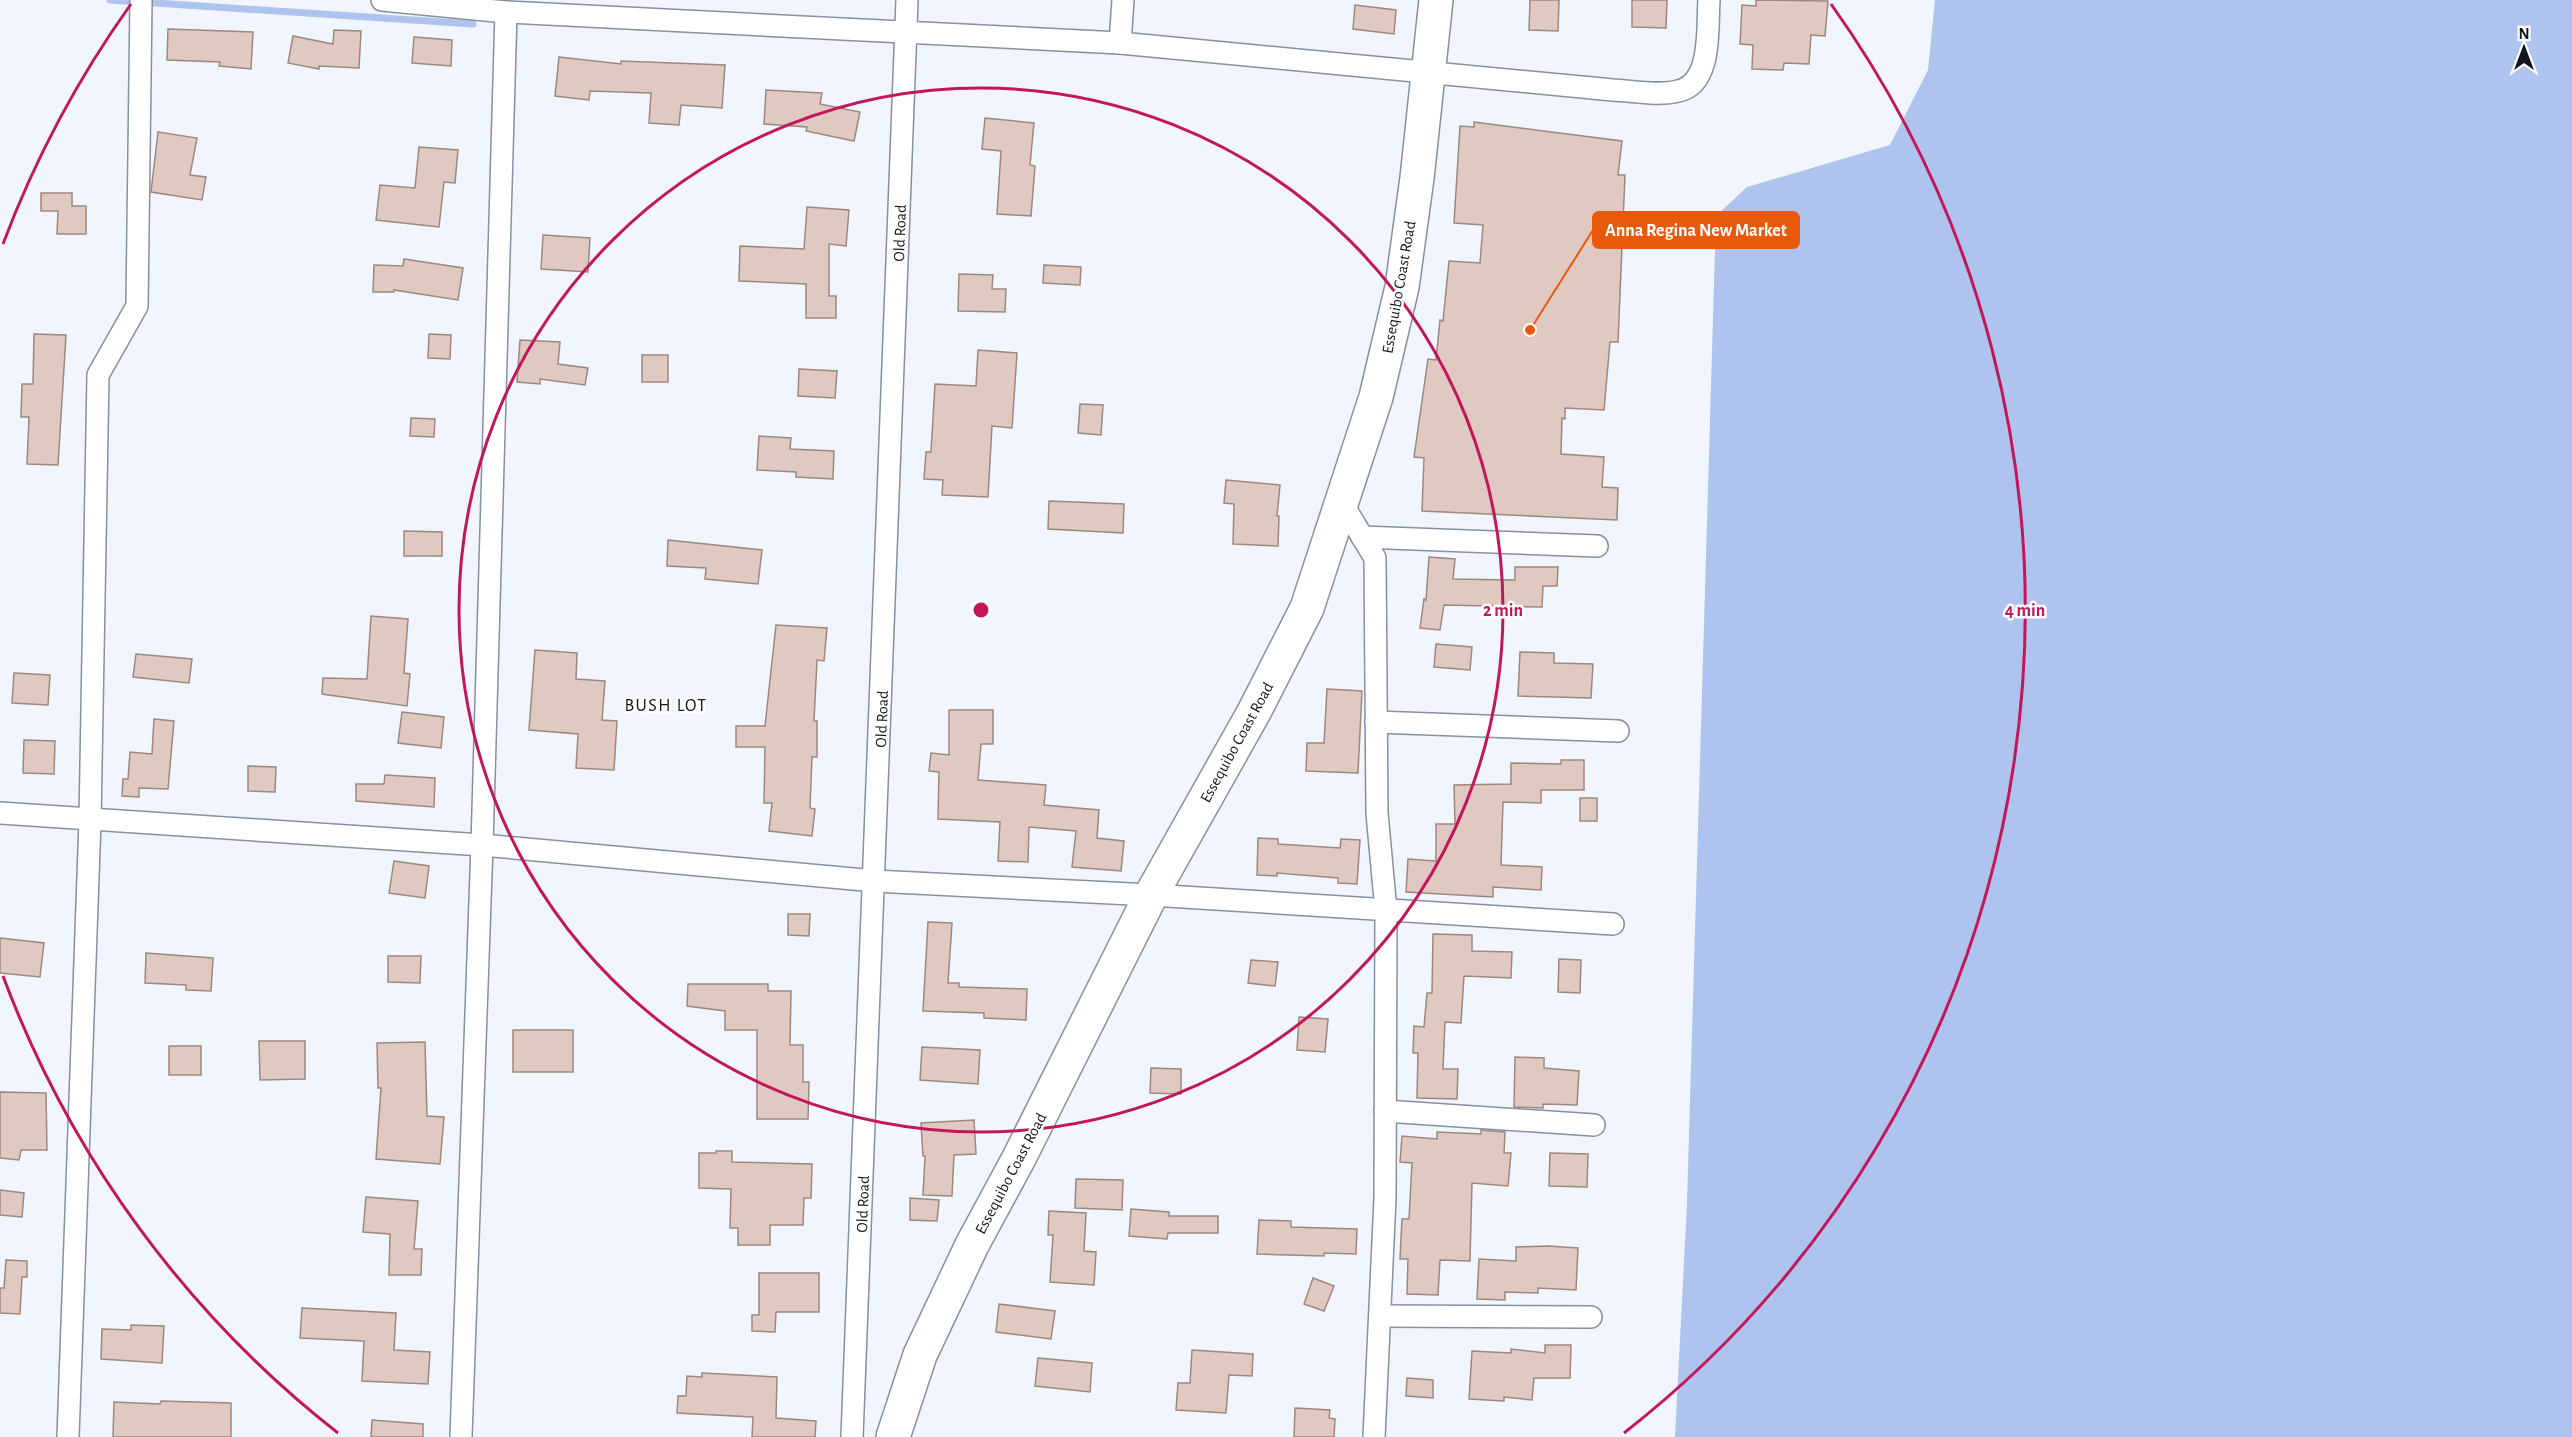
<svg xmlns="http://www.w3.org/2000/svg" width="2572" height="1437" font-family="'Alegreya Sans',sans-serif">
<style>
.water{fill:#aec3ee}
.lines{fill:none;stroke-linecap:round;stroke-linejoin:round}
.stream{stroke:#aec3ee;stroke-width:7}
.building{fill:#e0c9c0;stroke:#9d887f;stroke-width:1.5}
.street-casing{stroke:#8790a2;stroke-width:24}
.primary-casing{stroke:#8790a2;stroke-width:36}
.street{stroke:#fff;stroke-width:21}
.primary{stroke:#fff;stroke-width:33}
.ring{fill:none;stroke:#c2185b;stroke-width:3}
.labels{text-anchor:middle;stroke-width:5;stroke-linejoin:round;paint-order:stroke}
.street-label{font-size:16px;fill:#13171d;stroke:#fff}
.neighbourhood-label{font-size:18px;letter-spacing:1.5px;fill:#13171d;stroke:#fff}
.centre{fill:#c2185b;stroke:#fff;stroke-width:3}
.ring-label{font-size:18px;text-anchor:middle;font-weight:bold;fill:#c2185b;stroke:#fff;stroke-width:5;stroke-linejoin:round;paint-order:stroke}
.leader{fill:none;stroke:#e8590c;stroke-width:2}
.callout-dot{fill:#e8590c;stroke:#fff;stroke-width:2}
.callout{fill:#e8590c;stroke:#e8590c;stroke-width:2}
.callout-label{font-size:18px;text-anchor:middle;font-weight:bold;fill:#fff}
</style>
<rect width="100%" height="100%" fill="#f1f5fd"/>
<!-- water -->
<path class="water" d="M 1935,0 L 2572,0 L 2572,1437 L 1675,1437 L 1687,1203 L 1716,216 L 1747,187 L 1890,145 L 1928,70 Z"/>
<g class="lines">
<!-- stream -->
<path class="stream" d="M 110,0 L 473,24"/>
</g>
<!-- building -->
<g class="building">
<path d="M 1530,0 L 1559,0 L 1558,31 L 1529,30 Z"/>
<path d="M 1632,0 L 1667,0 L 1666,28 L 1632,27 Z"/>
<path d="M 1756,0 L 1828,1 L 1825,36 L 1811,35 L 1809,64 L 1784,63 L 1783,70 L 1752,69 L 1753,45 L 1740,44 L 1742,5 L 1756,6 Z"/>
<path d="M 1355,5 L 1396,10 L 1394,34 L 1353,29 Z"/>
<path d="M 168,29 L 253,32 L 251,69 L 219,66 L 220,62 L 167,60 Z"/>
<path d="M 334,30 L 361,31 L 359,68 L 319,66 L 319,69 L 288,63 L 293,36 L 333,44 Z"/>
<path d="M 414,37 L 452,40 L 451,66 L 412,63 Z"/>
<path d="M 559,57 L 621,64 L 621,61 L 725,65 L 722,108 L 681,105 L 679,125 L 649,123 L 651,93 L 590,91 L 589,100 L 555,96 Z"/>
<path d="M 766,90 L 822,93 L 820,104 L 860,112 L 854,141 L 806,131 L 807,127 L 764,124 Z"/>
<path d="M 985,118 L 1034,123 L 1030,165 L 1035,166 L 1031,216 L 997,214 L 1001,151 L 982,149 Z"/>
<path d="M 1474,122 L 1622,141 L 1618,175 L 1625,175 L 1618,342 L 1610,342 L 1604,410 L 1565,408 L 1565,419 L 1562,418 L 1561,454 L 1604,457 L 1602,487 L 1618,488 L 1617,520 L 1422,511 L 1424,458 L 1414,457 L 1428,359 L 1436,360 L 1440,320 L 1443,321 L 1449,261 L 1480,263 L 1483,225 L 1454,223 L 1460,126 L 1474,127 Z"/>
<path d="M 158,132 L 197,138 L 190,175 L 206,177 L 202,200 L 151,192 Z"/>
<path d="M 419,147 L 458,150 L 455,183 L 444,182 L 439,227 L 376,220 L 380,185 L 415,188 Z"/>
<path d="M 41,193 L 72,193 L 72,206 L 86,206 L 86,234 L 57,234 L 58,211 L 41,211 Z"/>
<path d="M 807,207 L 849,210 L 846,246 L 829,244 L 829,296 L 836,296 L 836,318 L 806,318 L 806,284 L 739,281 L 740,246 L 804,249 Z"/>
<path d="M 543,235 L 590,238 L 588,272 L 541,269 Z"/>
<path d="M 404,259 L 463,268 L 458,300 L 394,290 L 394,292 L 373,292 L 374,265 L 403,266 Z"/>
<path d="M 1044,265 L 1081,267 L 1080,285 L 1043,283 Z"/>
<path d="M 959,274 L 993,275 L 992,289 L 1006,289 L 1005,312 L 958,311 Z"/>
<path d="M 34,334 L 66,335 L 58,465 L 27,464 L 29,417 L 21,417 L 22,384 L 33,384 Z"/>
<path d="M 429,334 L 451,335 L 450,359 L 428,358 Z"/>
<path d="M 520,340 L 560,342 L 558,364 L 588,368 L 585,385 L 540,379 L 540,384 L 517,382 Z"/>
<path d="M 978,350 L 1017,353 L 1012,428 L 992,426 L 988,497 L 942,495 L 943,480 L 924,479 L 926,452 L 931,452 L 935,384 L 976,386 Z"/>
<rect x="642" y="355" width="26" height="27"/>
<path d="M 799,369 L 837,371 L 835,398 L 798,396 Z"/>
<path d="M 1080,404 L 1103,405 L 1101,435 L 1078,433 Z"/>
<path d="M 411,418 L 435,419 L 434,437 L 410,436 Z"/>
<path d="M 759,436 L 791,438 L 790,449 L 834,451 L 833,479 L 796,477 L 796,472 L 757,470 Z"/>
<path d="M 1226,480 L 1280,485 L 1277,516 L 1279,516 L 1278,546 L 1233,544 L 1234,504 L 1224,503 Z"/>
<path d="M 1049,501 L 1124,504 L 1123,533 L 1048,529 Z"/>
<path d="M 404,531 L 442,532 L 442,556 L 404,556 Z"/>
<path d="M 668,540 L 762,550 L 758,584 L 705,579 L 706,568 L 667,566 Z"/>
<path d="M 1429,557 L 1455,559 L 1453,579 L 1515,580 L 1515,567 L 1558,567 L 1557,586 L 1543,586 L 1542,607 L 1444,605 L 1440,630 L 1420,628 L 1424,599 L 1426,600 Z"/>
<path d="M 371,616 L 408,619 L 404,673 L 410,674 L 407,706 L 322,694 L 323,678 L 367,679 Z"/>
<path d="M 776,625 L 827,628 L 824,661 L 817,660 L 814,721 L 817,721 L 817,757 L 812,757 L 810,808 L 815,809 L 812,836 L 769,831 L 772,803 L 764,803 L 765,747 L 736,747 L 736,726 L 765,726 Z"/>
<path d="M 1436,644 L 1472,647 L 1470,670 L 1434,667 Z"/>
<path d="M 535,650 L 577,653 L 576,679 L 605,681 L 602,720 L 617,721 L 614,770 L 576,768 L 578,734 L 529,730 Z"/>
<path d="M 1520,652 L 1554,653 L 1554,663 L 1593,664 L 1591,698 L 1518,696 Z"/>
<path d="M 136,654 L 192,659 L 189,683 L 133,677 Z"/>
<path d="M 14,673 L 50,675 L 48,705 L 12,703 Z"/>
<path d="M 1327,689 L 1362,691 L 1358,773 L 1306,771 L 1307,743 L 1324,743 Z"/>
<path d="M 949,710 L 993,710 L 993,744 L 981,744 L 978,780 L 1046,785 L 1044,805 L 1099,810 L 1097,838 L 1124,841 L 1121,871 L 1072,867 L 1076,831 L 1029,827 L 1028,862 L 998,861 L 1000,822 L 938,819 L 939,772 L 929,771 L 931,753 L 949,755 Z"/>
<path d="M 402,712 L 444,717 L 441,748 L 398,743 Z"/>
<path d="M 154,719 L 174,721 L 168,789 L 139,788 L 139,797 L 122,796 L 123,779 L 128,779 L 130,752 L 152,754 Z"/>
<path d="M 24,740 L 55,741 L 54,774 L 23,773 Z"/>
<path d="M 1561,760 L 1584,760 L 1584,790 L 1541,790 L 1541,803 L 1503,802 L 1501,865 L 1542,867 L 1541,890 L 1493,887 L 1493,897 L 1406,892 L 1408,859 L 1436,861 L 1436,824 L 1455,824 L 1454,785 L 1511,784 L 1511,763 L 1561,764 Z"/>
<path d="M 248,766 L 276,767 L 275,792 L 248,791 Z"/>
<path d="M 385,775 L 435,778 L 434,807 L 356,801 L 356,784 L 384,784 Z"/>
<rect x="1580" y="798" width="17" height="23"/>
<path d="M 1258,838 L 1278,839 L 1278,844 L 1340,848 L 1341,839 L 1360,840 L 1357,884 L 1338,883 L 1338,878 L 1277,873 L 1277,876 L 1257,875 Z"/>
<path d="M 394,861 L 429,866 L 425,898 L 389,893 Z"/>
<path d="M 788,914 L 810,914 L 809,936 L 788,935 Z"/>
<path d="M 928,922 L 952,923 L 948,983 L 959,983 L 959,987 L 1027,989 L 1026,1020 L 984,1018 L 984,1013 L 923,1011 Z"/>
<path d="M 1433,934 L 1472,935 L 1472,951 L 1512,952 L 1511,978 L 1464,976 L 1461,1023 L 1445,1022 L 1443,1069 L 1458,1069 L 1457,1099 L 1417,1098 L 1418,1053 L 1413,1053 L 1414,1026 L 1424,1027 L 1427,993 L 1432,993 Z"/>
<path d="M 0,938 L 44,943 L 40,977 L 0,973 Z"/>
<path d="M 146,953 L 213,958 L 211,991 L 186,990 L 186,985 L 145,983 Z"/>
<path d="M 388,956 L 421,956 L 420,983 L 388,982 Z"/>
<path d="M 1559,959 L 1581,960 L 1580,993 L 1558,992 Z"/>
<path d="M 1251,960 L 1278,962 L 1275,986 L 1248,983 Z"/>
<path d="M 688,984 L 768,984 L 768,991 L 791,991 L 790,1045 L 803,1045 L 803,1082 L 809,1082 L 808,1119 L 757,1119 L 757,1030 L 725,1030 L 725,1011 L 687,1006 Z"/>
<path d="M 1299,1017 L 1328,1019 L 1325,1052 L 1297,1050 Z"/>
<rect x="513" y="1030" width="60" height="42"/>
<path d="M 259,1041 L 305,1041 L 305,1079 L 260,1080 Z"/>
<path d="M 425,1042 L 427,1116 L 444,1117 L 440,1164 L 376,1159 L 381,1088 L 378,1088 L 377,1043 Z"/>
<rect x="169" y="1046" width="32" height="29"/>
<path d="M 922,1047 L 980,1050 L 978,1084 L 920,1080 Z"/>
<path d="M 1515,1057 L 1544,1058 L 1544,1068 L 1579,1071 L 1577,1105 L 1543,1104 L 1543,1108 L 1514,1107 Z"/>
<path d="M 1151,1068 L 1181,1069 L 1181,1094 L 1150,1093 Z"/>
<path d="M 0,1092 L 46,1093 L 47,1150 L 21,1150 L 19,1160 L 0,1158 Z"/>
<path d="M 974,1120 L 976,1154 L 954,1155 L 952,1196 L 923,1195 L 925,1156 L 923,1156 L 921,1123 Z"/>
<path d="M 1481,1130 L 1505,1132 L 1504,1153 L 1511,1153 L 1508,1186 L 1472,1183 L 1470,1261 L 1440,1260 L 1438,1295 L 1407,1294 L 1408,1259 L 1400,1259 L 1402,1219 L 1409,1219 L 1412,1163 L 1400,1162 L 1402,1136 L 1437,1139 L 1437,1132 L 1481,1134 Z"/>
<path d="M 716,1151 L 732,1151 L 732,1162 L 812,1164 L 811,1198 L 804,1198 L 803,1225 L 770,1225 L 770,1245 L 738,1245 L 738,1228 L 730,1228 L 731,1189 L 699,1188 L 699,1153 L 716,1153 Z"/>
<path d="M 1550,1153 L 1588,1154 L 1587,1187 L 1549,1186 Z"/>
<path d="M 1076,1179 L 1123,1180 L 1122,1210 L 1075,1208 Z"/>
<path d="M 0,1190 L 24,1193 L 22,1217 L 0,1215 Z"/>
<path d="M 366,1197 L 418,1201 L 414,1249 L 422,1249 L 421,1275 L 389,1275 L 390,1234 L 363,1232 Z"/>
<path d="M 910,1198 L 939,1200 L 937,1221 L 910,1220 Z"/>
<path d="M 1131,1209 L 1169,1212 L 1169,1216 L 1218,1216 L 1218,1233 L 1168,1233 L 1167,1239 L 1129,1236 Z"/>
<path d="M 1049,1211 L 1086,1213 L 1084,1251 L 1096,1252 L 1094,1285 L 1050,1282 L 1053,1235 L 1048,1235 Z"/>
<path d="M 1259,1220 L 1291,1221 L 1291,1227 L 1357,1229 L 1356,1254 L 1324,1253 L 1324,1256 L 1257,1254 Z"/>
<path d="M 1548,1246 L 1578,1248 L 1576,1290 L 1538,1288 L 1538,1293 L 1505,1292 L 1505,1300 L 1477,1299 L 1479,1259 L 1516,1261 L 1516,1247 Z"/>
<path d="M 6,1260 L 27,1261 L 27,1277 L 22,1277 L 20,1314 L 0,1313 L 0,1288 L 4,1288 Z"/>
<path d="M 759,1273 L 819,1273 L 819,1312 L 776,1312 L 775,1332 L 752,1331 L 752,1315 L 759,1315 Z"/>
<path d="M 1313,1278 L 1334,1286 L 1324,1311 L 1304,1304 Z"/>
<path d="M 999,1304 L 1055,1311 L 1051,1339 L 996,1332 Z"/>
<path d="M 302,1308 L 396,1313 L 394,1350 L 430,1352 L 428,1384 L 362,1381 L 364,1341 L 300,1338 Z"/>
<path d="M 131,1325 L 164,1326 L 162,1363 L 101,1359 L 102,1329 L 131,1330 Z"/>
<path d="M 1545,1345 L 1571,1345 L 1570,1378 L 1534,1378 L 1532,1400 L 1504,1397 L 1504,1401 L 1469,1399 L 1472,1351 L 1511,1353 L 1511,1349 L 1545,1353 Z"/>
<path d="M 1192,1350 L 1253,1354 L 1252,1376 L 1229,1375 L 1226,1413 L 1176,1410 L 1178,1383 L 1190,1383 Z"/>
<path d="M 1038,1358 L 1092,1363 L 1090,1392 L 1035,1386 Z"/>
<path d="M 702,1373 L 777,1377 L 776,1418 L 816,1421 L 815,1437 L 752,1437 L 753,1417 L 677,1413 L 678,1396 L 686,1396 L 687,1376 L 702,1377 Z"/>
<path d="M 1407,1378 L 1433,1380 L 1433,1398 L 1406,1396 Z"/>
<path d="M 161,1401 L 231,1403 L 231,1437 L 113,1437 L 114,1402 L 160,1404 Z"/>
<path d="M 1295,1408 L 1330,1410 L 1329,1418 L 1335,1419 L 1334,1437 L 1294,1437 Z"/>
<path d="M 372,1420 L 423,1424 L 423,1437 L 371,1437 Z"/>
</g>
<g class="lines">
<defs>
<g id="street">
<path d="M 382,0 L 506,12 L 1120,43 L 1613,90 C 1633,91 1659,96 1678,91 C 1713,84 1707,26 1709,0"/>
<path d="M 1120,43 L 1123,0"/>
<path d="M 1342,503 L 1375,558 L 1377,813 L 1386,911 L 1385,1198 L 1374,1437"/>
<path d="M 1362,537 L 1597,546"/>
<path d="M 1376,722 L 1618,731"/>
<path d="M 0,813 L 482,845 L 875,881 L 1151,895 L 1613,924"/>
<path d="M 1385,1111 L 1594,1125"/>
<path d="M 1380,1316 L 1591,1317"/>
<path d="M 68,1437 L 90,821 L 98,375 L 137,306 L 141,0"/>
<path d="M 461,1437 L 482,845 L 506,12"/>
<path d="M 852,1437 L 907,0"/>
</g>
<path id="primary" d="M 893,1437 L 920,1355 L 972,1245 L 1019,1158 L 1151,895 L 1254,712 L 1307,608 L 1376,397 L 1402,287 L 1417,178 L 1436,0"/>
</defs>
<!-- street casing -->
<use href="#street" class="street-casing"/>
<!-- primary casing -->
<use href="#primary" class="primary-casing"/>
<!-- street -->
<use href="#street" class="street"/>
<!-- primary -->
<use href="#primary" class="primary"/>
</g>
<!-- distance rings -->
<g class="ring">
<circle cx="981" cy="610" r="522"/>
<path d="M338 1433A1044 1044 0 0 1 3 976M3 244A1044 1044 0 0 1 131 4M1831 4A1044 1044 0 0 1 1624 1433"/>
</g>
<g class="labels">
<!-- street labels -->
<g class="street-label">
<text transform="translate(899 233) rotate(-88)" y="6">Old Road</text>
<text transform="translate(1398 287) rotate(-80)" y="6">Essequibo Coast Road</text>
<text transform="translate(881 719) rotate(-88)" y="6">Old Road</text>
<text transform="translate(1236 742) rotate(-61)" y="6">Essequibo Coast Road</text>
<text transform="translate(1010 1173) rotate(-62)" y="6">Essequibo Coast Road</text>
<text transform="translate(862 1204) rotate(-88)" y="6">Old Road</text>
</g>
<!-- neighbourhood labels -->
<g class="neighbourhood-label">
<text x="666" y="711">BUSH LOT</text>
</g>
</g>
<circle cx="981" cy="610" r="9" class="centre"/>
<g class="ring-label">
<text x="1503" y="616">2 min</text>
<text x="2025" y="616">4 min</text>
</g>
<!-- callouts -->
<path class="leader" d="M1530 330L1593 230"/>
<circle class="callout-dot" cx="1530" cy="330" r="6"/>
<rect class="callout" x="1593" y="212" width="206" height="36" rx="6"/>
<g class="callout-label">
<text x="1696" y="236">Anna Regina New Market</text>
</g>
<!-- north arrow -->
<g transform="translate(2524 48)" stroke="#ffffff" stroke-width="4.5" paint-order="stroke">
<path d="M0-4.5L10 22L0 15L-10 22Z" fill="#13171d"/>
<text y="-9" font-size="16" font-weight="bold" text-anchor="middle" fill="#13171d">N</text>
</g>
</svg>
